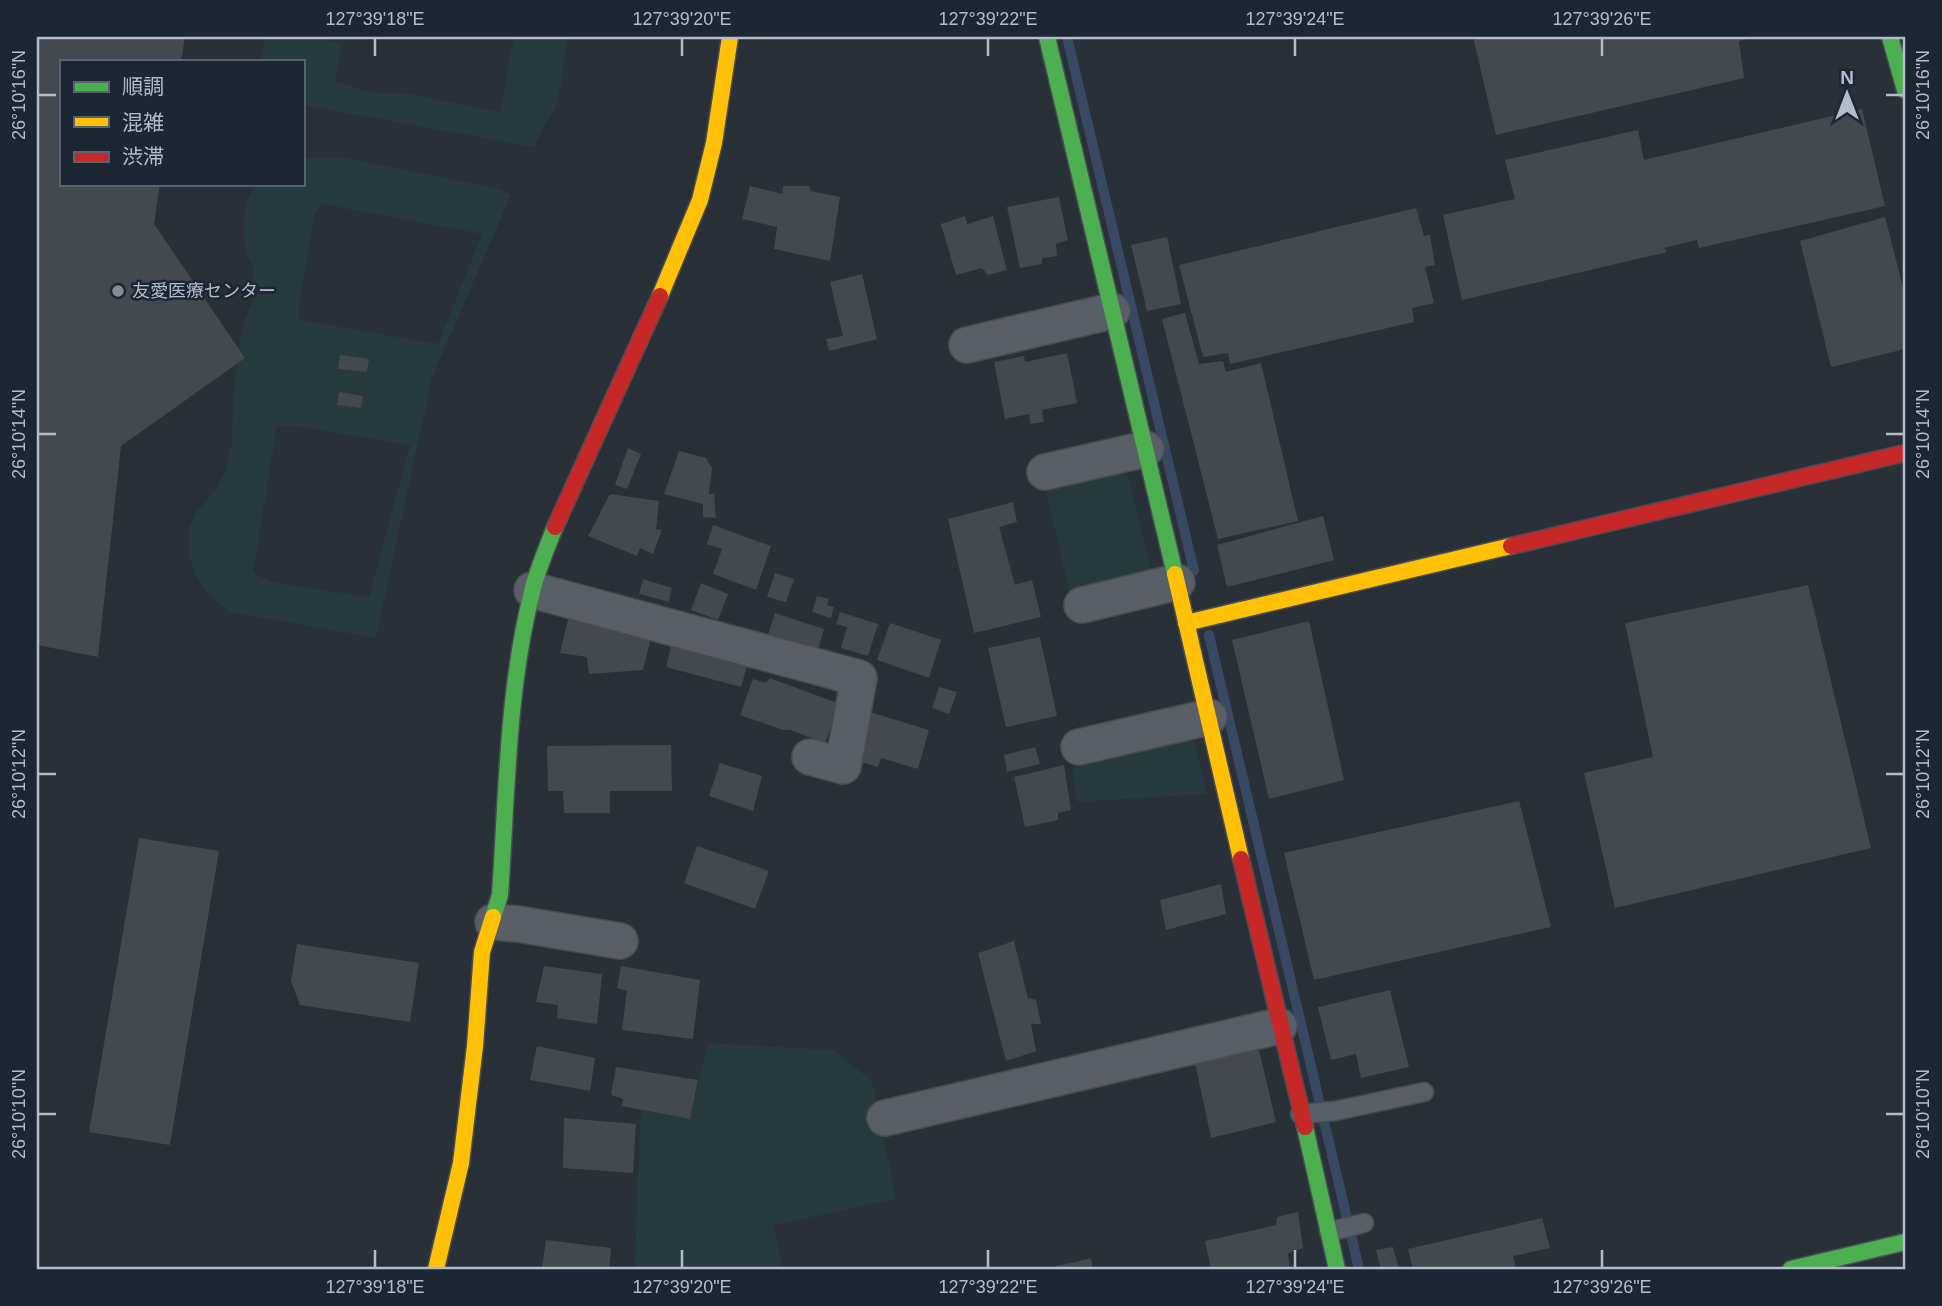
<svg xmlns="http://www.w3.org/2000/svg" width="1942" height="1306" font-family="Helvetica,'Noto Sans JP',sans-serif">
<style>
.green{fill:#273a3e;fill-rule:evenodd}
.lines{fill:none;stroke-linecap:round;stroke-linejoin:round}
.stream{stroke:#384963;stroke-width:10}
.building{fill:#444950}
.lane-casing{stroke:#484c53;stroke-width:21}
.street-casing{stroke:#484c53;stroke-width:38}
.fast-casing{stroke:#484c53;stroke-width:19}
.slow-casing{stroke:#484c53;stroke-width:19}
.jam-casing{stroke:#484c53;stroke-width:19}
.lane{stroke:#5a5e66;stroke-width:18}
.street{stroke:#5a5e66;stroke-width:35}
.fast{stroke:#4caf50;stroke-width:16}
.slow{stroke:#ffc107;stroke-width:16}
.jam{stroke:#c62828;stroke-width:16}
.ticks{fill:none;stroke:#b4bcc9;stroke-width:2.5}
.poi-dot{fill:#848b96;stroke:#1d2633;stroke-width:2.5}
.labels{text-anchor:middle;stroke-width:5;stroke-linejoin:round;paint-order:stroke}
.poi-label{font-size:18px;fill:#b4bcc9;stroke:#1d2633;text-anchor:start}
.neatline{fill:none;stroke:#b4bcc9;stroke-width:2.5}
.ticks-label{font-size:18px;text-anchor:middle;fill:#b4bcc9}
</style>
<rect width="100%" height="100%" fill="#2a3038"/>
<!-- green -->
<g class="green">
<path d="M 265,37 L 311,37 L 341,43 L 335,81 L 373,93 L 409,94 L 500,112 L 514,37 L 568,37 L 558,102 L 533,147 L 303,105 L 303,61 L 261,61 Z"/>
<path d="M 306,158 L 344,158 L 499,189 L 511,195 L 432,378 L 376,638 L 230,612 L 209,595 L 195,575 L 189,555 L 189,528 L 197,511 L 214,492 L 226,470 L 232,441 L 233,396 L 242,327 L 251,305 L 254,290 L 254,268 L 246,252 L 243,236 L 245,213 L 249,196 L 259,184 L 303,184 L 303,159 ZM 322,204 L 482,234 L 438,344 L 300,320 L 298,311 L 315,213 ZM 277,426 L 295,426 L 410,445 L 369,597 L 270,582 L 253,572 Z"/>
<path d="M 1126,468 L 1152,574 L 1070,593 L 1045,488 Z"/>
<path d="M 1194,740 L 1207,794 L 1077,802 L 1072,768 Z"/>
<path d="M 708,1043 L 833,1050 L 872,1081 L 896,1199 L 774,1225 L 783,1269 L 635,1269 L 637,1191 L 641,1110 L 690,1119 Z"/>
</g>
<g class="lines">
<!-- stream -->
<g class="stream">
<path d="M 1067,37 L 1194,571"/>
<path d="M 1209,635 L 1359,1269"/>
</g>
</g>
<!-- building -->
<g class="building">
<path d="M 37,37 L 185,37 L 181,61 L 61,61 L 61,184 L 160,184 L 154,224 L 245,358 L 121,446 L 98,657 L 37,645 Z"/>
<path d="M 1473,37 L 1752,37 L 1752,38 L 1739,41 L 1744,78 L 1496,135 Z"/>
<path d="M 1862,109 L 1885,206 L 1699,248 L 1697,240 L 1664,248 L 1667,252 L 1462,300 L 1443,215 L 1515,199 L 1505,160 L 1638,130 L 1644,160 Z"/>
<path d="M 750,186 L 782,194 L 783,186 L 809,186 L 811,191 L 840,197 L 830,261 L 774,249 L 777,227 L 742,219 Z"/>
<path d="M 1059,197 L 1068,240 L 1056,244 L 1057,256 L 1042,258 L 1042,264 L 1020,268 L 1007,207 Z"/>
<path d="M 1416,208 L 1424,236 L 1430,235 L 1435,265 L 1425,267 L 1434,303 L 1412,308 L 1414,322 L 1230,364 L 1228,353 L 1203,357 L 1179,265 Z"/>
<path d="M 965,216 L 967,224 L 993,216 L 1007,270 L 988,275 L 982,268 L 956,275 L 941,224 Z"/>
<path d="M 1885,217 L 1905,296 L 1905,349 L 1831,367 L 1800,241 Z"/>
<path d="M 1167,237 L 1181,304 L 1147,311 L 1131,245 Z"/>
<path d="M 862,274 L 877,339 L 829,351 L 826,339 L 843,336 L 830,282 Z"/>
<path d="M 1185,313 L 1199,364 L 1223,361 L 1226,372 L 1261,363 L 1298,521 L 1218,539 L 1162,319 Z"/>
<path d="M 1067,353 L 1077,403 L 1042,410 L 1044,422 L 1031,424 L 1029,414 L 1005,419 L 994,362 L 1024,356 L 1025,362 Z"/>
<path d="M 340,355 L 369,359 L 367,372 L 338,369 Z"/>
<path d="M 339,392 L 363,396 L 361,408 L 337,405 Z"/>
<path d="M 628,448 L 641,454 L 627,489 L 615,485 Z"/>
<path d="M 679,451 L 706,458 L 712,468 L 709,494 L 714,494 L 716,518 L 703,517 L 703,504 L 664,494 Z"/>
<path d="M 610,494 L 659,501 L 656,529 L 662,530 L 653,554 L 640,548 L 637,556 L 588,536 Z"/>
<path d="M 1013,502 L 1017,522 L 999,527 L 1015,585 L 1032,580 L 1041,617 L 974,633 L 948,519 Z"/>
<path d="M 1323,516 L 1334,560 L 1227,587 L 1217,545 Z"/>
<path d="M 713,525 L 771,546 L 756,590 L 713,574 L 722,549 L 707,544 Z"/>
<path d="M 775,573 L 794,579 L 786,602 L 767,597 Z"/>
<path d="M 643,579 L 672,588 L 669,602 L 639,594 Z"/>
<path d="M 701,583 L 728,594 L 718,620 L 691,610 Z"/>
<path d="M 1808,585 L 1871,848 L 1615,908 L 1584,773 L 1653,757 L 1625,623 Z"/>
<path d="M 817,596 L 829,599 L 827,605 L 834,607 L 831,618 L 812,612 Z"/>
<path d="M 840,612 L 878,624 L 868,656 L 841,648 L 847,627 L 836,624 Z"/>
<path d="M 775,613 L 824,629 L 817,653 L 767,638 Z"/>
<path d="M 569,615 L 652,634 L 643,670 L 589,674 L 587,657 L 560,653 Z"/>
<path d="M 1309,621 L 1344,780 L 1269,799 L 1232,640 Z"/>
<path d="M 890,623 L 941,640 L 929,678 L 877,660 Z"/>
<path d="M 1040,637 L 1057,716 L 1006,727 L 988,648 Z"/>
<path d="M 671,646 L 747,666 L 741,687 L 666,667 Z"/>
<path d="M 770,678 L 840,704 L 825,743 L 790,730 L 783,730 L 740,715 L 753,679 L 766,683 Z"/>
<path d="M 939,687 L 957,692 L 949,714 L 932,708 Z"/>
<path d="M 870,712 L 929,730 L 918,769 L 881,758 L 878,767 L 855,760 Z"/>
<path d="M 671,745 L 672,791 L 610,791 L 610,813 L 564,813 L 563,791 L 548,791 L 547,746 Z"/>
<path d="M 1035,747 L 1040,764 L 1007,772 L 1004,755 Z"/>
<path d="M 720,763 L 762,776 L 753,811 L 709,796 Z"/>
<path d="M 1064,765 L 1071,810 L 1058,813 L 1058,820 L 1025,827 L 1014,777 Z"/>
<path d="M 1519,801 L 1551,927 L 1314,980 L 1284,853 Z"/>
<path d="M 139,838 L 219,851 L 170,1145 L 89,1132 Z"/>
<path d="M 697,846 L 769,871 L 755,909 L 684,883 Z"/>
<path d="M 1221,884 L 1226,914 L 1166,930 L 1160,900 Z"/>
<path d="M 1014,941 L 1028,998 L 1036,1000 L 1041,1024 L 1031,1024 L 1036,1051 L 1006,1061 L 978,953 Z"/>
<path d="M 297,944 L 419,963 L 410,1022 L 300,1005 L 291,981 Z"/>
<path d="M 544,966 L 602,974 L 597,1024 L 557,1018 L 558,1005 L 536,1002 Z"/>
<path d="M 621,966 L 700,980 L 693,1039 L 622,1030 L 627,991 L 617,988 Z"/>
<path d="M 1390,990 L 1409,1067 L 1361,1078 L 1356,1054 L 1331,1060 L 1318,1007 Z"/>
<path d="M 537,1046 L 595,1058 L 590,1091 L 530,1080 Z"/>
<path d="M 1259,1050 L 1276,1122 L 1211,1138 L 1195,1063 Z"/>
<path d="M 616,1067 L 698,1080 L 690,1119 L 622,1106 L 623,1099 L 611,1095 Z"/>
<path d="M 564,1118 L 636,1124 L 633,1173 L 563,1168 Z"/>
<path d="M 1298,1212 L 1303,1248 L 1288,1253 L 1290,1269 L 1211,1269 L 1205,1241 L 1276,1225 L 1277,1217 Z"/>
<path d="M 1542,1218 L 1550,1248 L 1513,1256 L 1516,1269 L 1413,1269 L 1408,1249 Z"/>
<path d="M 546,1240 L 611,1248 L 609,1269 L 542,1269 Z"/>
<path d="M 1393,1247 L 1399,1269 L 1381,1269 L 1376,1250 Z"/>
<path d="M 1091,1258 L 1093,1269 L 1049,1269 L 1049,1268 Z"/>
</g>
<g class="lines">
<defs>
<g id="lane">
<path d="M 1300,1114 L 1335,1111 L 1424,1092"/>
<path d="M 1329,1232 L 1364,1223"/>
</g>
<g id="street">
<path d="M 967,345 L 1112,311"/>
<path d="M 1045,472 L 1146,449"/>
<path d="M 532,590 L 859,678 L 843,766 L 810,757"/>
<path d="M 1082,605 L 1177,582"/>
<path d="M 1079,747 L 1209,717"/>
<path d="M 493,922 L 518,924 L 620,941"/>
<path d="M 885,1118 L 1279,1026"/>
</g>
<g id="fast">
<path d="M 1047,37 L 1175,574"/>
<path d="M 1890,37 L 1905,90"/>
<path d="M 493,917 L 500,895 C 507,794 507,691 532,592 C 537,570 547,548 555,527"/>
<path d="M 1305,1127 L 1337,1269"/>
<path d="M 1791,1269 L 1905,1242"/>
</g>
<g id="slow">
<path d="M 660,296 L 700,200 L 714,143 L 730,37"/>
<path d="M 1175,574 L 1241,859"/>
<path d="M 1186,623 L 1511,546"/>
<path d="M 436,1269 L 461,1163 L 475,1046 L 482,952 L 493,917"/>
</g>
<g id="jam">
<path d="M 555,527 L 660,296"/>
<path d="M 1511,546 L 1905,453"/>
<path d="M 1241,859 L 1305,1127"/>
</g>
</defs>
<!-- lane casing -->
<use href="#lane" class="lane-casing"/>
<!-- street casing -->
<use href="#street" class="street-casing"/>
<!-- fast casing -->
<use href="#fast" class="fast-casing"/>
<!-- slow casing -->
<use href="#slow" class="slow-casing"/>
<!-- jam casing -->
<use href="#jam" class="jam-casing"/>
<!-- lane -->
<use href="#lane" class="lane"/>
<!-- street -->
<use href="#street" class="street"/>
<!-- fast -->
<use href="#fast" class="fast"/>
<!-- slow -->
<use href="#slow" class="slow"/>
<!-- jam -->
<use href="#jam" class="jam"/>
</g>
<!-- ticks -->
<path class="ticks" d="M 375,38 L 375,56M 682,38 L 682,56M 988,38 L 988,56M 1295,38 L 1295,56M 1602,38 L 1602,56M 38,95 L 56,95M 1886,95 L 1904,95M 38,434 L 56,434M 1886,434 L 1904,434M 38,774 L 56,774M 1886,774 L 1904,774M 38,1114 L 56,1114M 1886,1114 L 1904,1114M 375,1250 L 375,1268M 682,1250 L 682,1268M 988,1250 L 988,1268M 1295,1250 L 1295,1268M 1602,1250 L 1602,1268"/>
<!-- markers -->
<circle class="poi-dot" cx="118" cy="291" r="7"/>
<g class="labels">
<!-- poi labels -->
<g class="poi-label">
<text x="132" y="297">友愛医療センター</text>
</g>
</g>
<!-- border -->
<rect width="1942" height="1306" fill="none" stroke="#1d2633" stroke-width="77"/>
<!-- legend -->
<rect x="60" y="60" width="245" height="126" fill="#1d2633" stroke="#59626f" stroke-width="2"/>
<rect x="74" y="82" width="35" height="10" fill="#4caf50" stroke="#59626f" stroke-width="2"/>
<text x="122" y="94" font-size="21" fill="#b4bcc9">順調</text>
<rect x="74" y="117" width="35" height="10" fill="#ffc107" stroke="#59626f" stroke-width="2"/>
<text x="122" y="130" font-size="21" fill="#b4bcc9">混雑</text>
<rect x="74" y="152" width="35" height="10" fill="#c62828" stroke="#59626f" stroke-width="2"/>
<text x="122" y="164" font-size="21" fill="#b4bcc9">渋滞</text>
<!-- north arrow -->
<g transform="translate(1847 94)" stroke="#1d2633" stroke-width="5" paint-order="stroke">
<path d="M0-5L12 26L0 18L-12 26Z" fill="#b4bcc9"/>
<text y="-10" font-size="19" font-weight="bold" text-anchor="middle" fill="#b4bcc9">N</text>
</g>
<rect x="38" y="38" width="1866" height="1230" class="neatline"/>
<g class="ticks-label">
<text x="375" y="25">127°39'18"E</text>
<text x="682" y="25">127°39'20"E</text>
<text x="988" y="25">127°39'22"E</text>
<text x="1295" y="25">127°39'24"E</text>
<text x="1602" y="25">127°39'26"E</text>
<text transform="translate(19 95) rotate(-90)" y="6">26°10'16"N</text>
<text transform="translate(1923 95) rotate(-90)" y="6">26°10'16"N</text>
<text transform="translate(19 434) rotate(-90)" y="6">26°10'14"N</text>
<text transform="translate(1923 434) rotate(-90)" y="6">26°10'14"N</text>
<text transform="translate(19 774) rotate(-90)" y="6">26°10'12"N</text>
<text transform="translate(1923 774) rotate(-90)" y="6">26°10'12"N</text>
<text transform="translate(19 1114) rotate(-90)" y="6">26°10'10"N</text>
<text transform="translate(1923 1114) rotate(-90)" y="6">26°10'10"N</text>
<text x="375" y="1293">127°39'18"E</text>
<text x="682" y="1293">127°39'20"E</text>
<text x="988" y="1293">127°39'22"E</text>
<text x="1295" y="1293">127°39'24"E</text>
<text x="1602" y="1293">127°39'26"E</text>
</g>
</svg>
